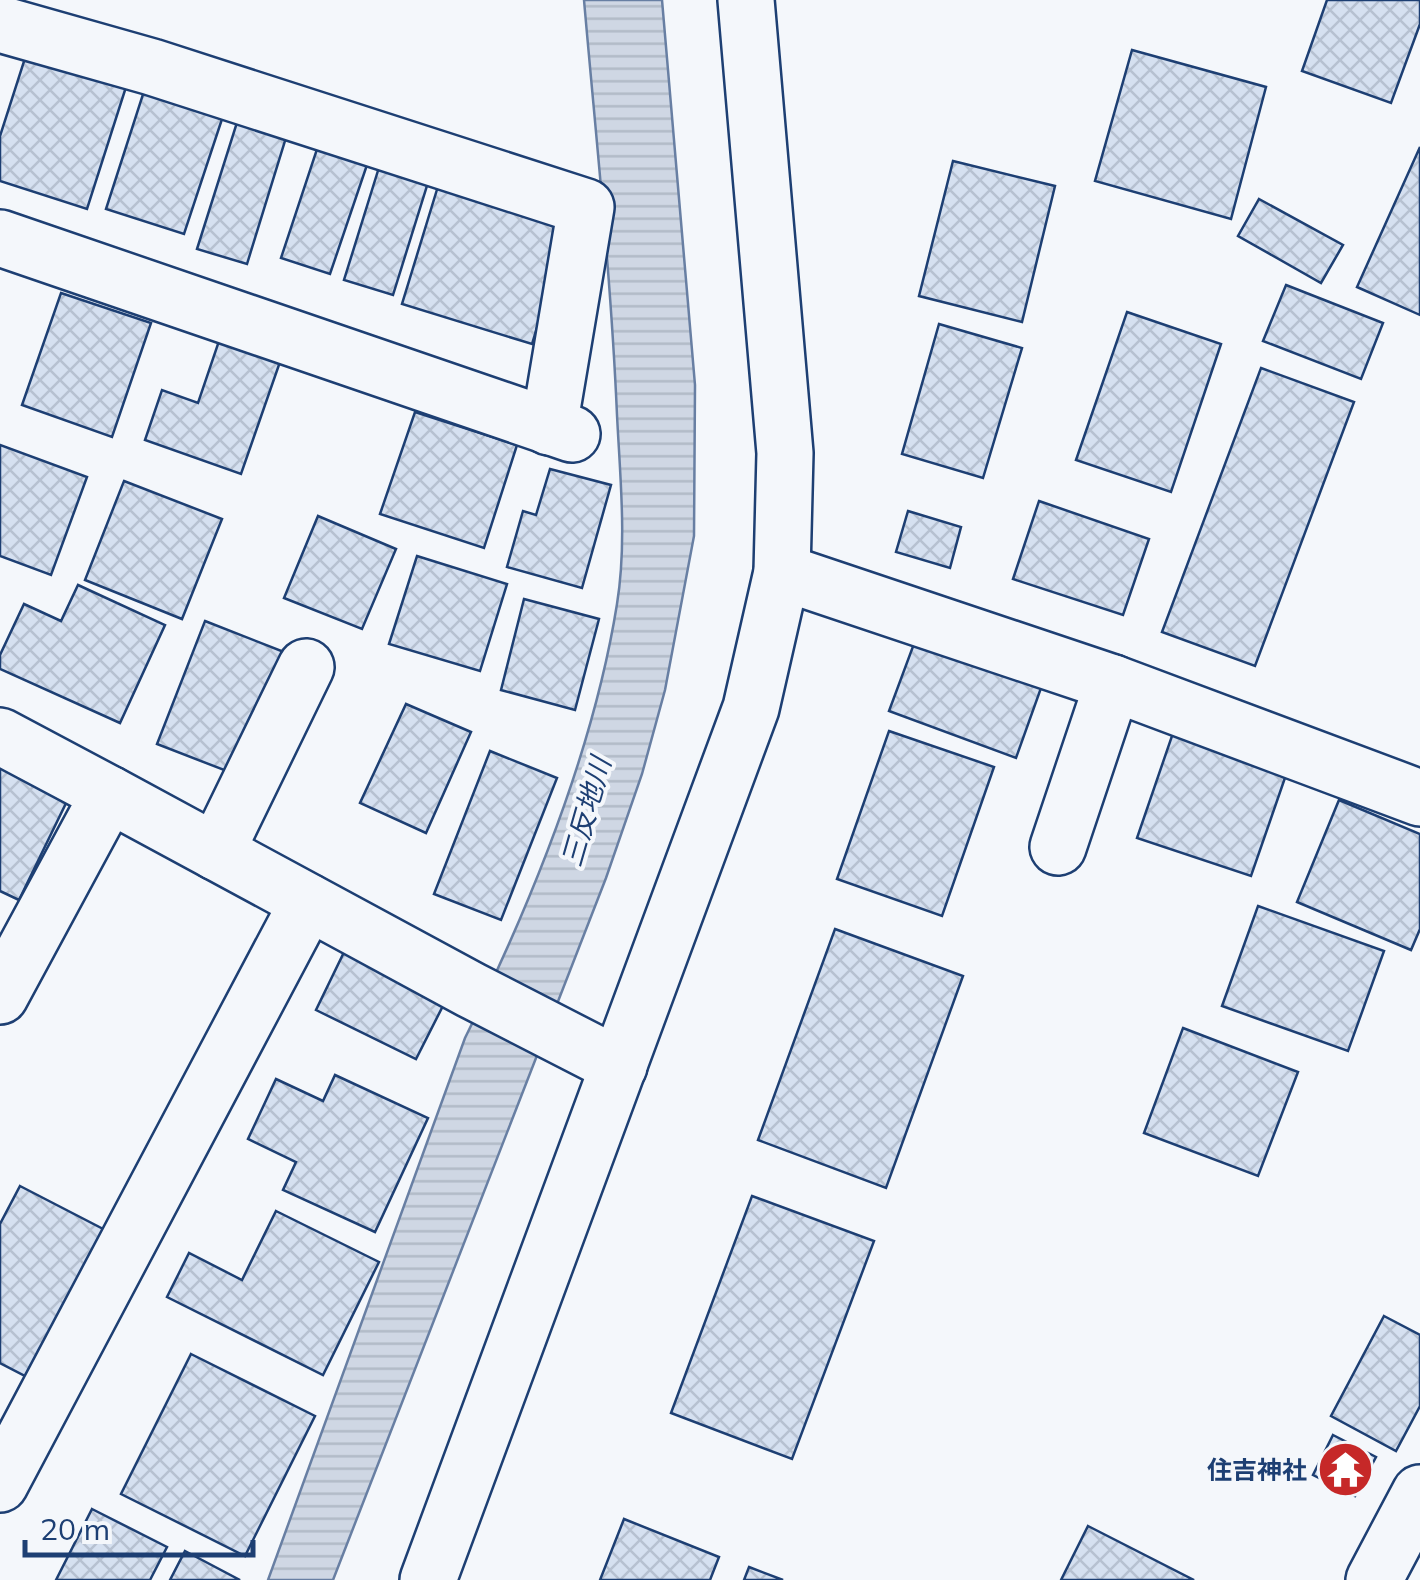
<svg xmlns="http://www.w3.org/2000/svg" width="1420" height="1580" font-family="Mulish,'Noto Sans JP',sans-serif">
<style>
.water{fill:url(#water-rules);stroke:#687fa3;stroke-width:2.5}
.building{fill:url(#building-cross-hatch);stroke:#1d3f73;stroke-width:2.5}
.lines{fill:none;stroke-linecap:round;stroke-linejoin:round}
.minor-casing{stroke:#1d3f73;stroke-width:60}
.minor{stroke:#f4f7fb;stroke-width:55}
.labels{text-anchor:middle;stroke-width:8;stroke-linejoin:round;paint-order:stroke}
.poi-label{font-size:25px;font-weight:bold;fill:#1d3f73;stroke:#f4f7fb;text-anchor:end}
.water-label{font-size:28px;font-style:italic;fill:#1d3f73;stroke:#f4f7fb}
</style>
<defs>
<pattern id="water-rules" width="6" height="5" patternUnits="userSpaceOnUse" patternTransform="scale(2.5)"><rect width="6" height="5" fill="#cfd7e4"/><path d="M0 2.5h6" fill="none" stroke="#b1bac7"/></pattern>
<pattern id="building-cross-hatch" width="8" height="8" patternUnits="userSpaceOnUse" patternTransform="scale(2.5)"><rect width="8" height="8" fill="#d5e0f0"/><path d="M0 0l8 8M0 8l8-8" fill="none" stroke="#b6c1d1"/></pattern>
</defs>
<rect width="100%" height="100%" fill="#f4f7fb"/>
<!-- water -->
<path class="water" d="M 584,0 L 662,0 L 695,385 L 694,536 L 665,690 L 642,774 L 606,878 L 333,1580 L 268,1580 L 465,1038 C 530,906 594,749 617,604 C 627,542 620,476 617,415 C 611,276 596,138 584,0 Z"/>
<!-- building -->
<g class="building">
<path d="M 1327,0 L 1420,0 L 1420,24 L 1391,103 L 1302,71 Z"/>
<path d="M 1132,50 L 1266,87 L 1231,219 L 1095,181 Z"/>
<path d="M 26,55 L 126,87 L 87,209 L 0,181 L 0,136 Z"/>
<path d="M 145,88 L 224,113 L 184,234 L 106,209 Z"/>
<path d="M 239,116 L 288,131 L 247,264 L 197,249 Z"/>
<path d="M 320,140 L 370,156 L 330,274 L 281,258 Z"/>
<path d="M 1420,147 L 1420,315 L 1357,287 Z"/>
<path d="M 381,161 L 430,176 L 393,295 L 344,280 Z"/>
<path d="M 953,161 L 1055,186 L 1022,322 L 919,296 Z"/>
<path d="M 439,183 L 569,223 L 532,344 L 402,304 Z"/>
<path d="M 1259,199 L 1343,245 L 1321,283 L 1238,236 Z"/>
<path d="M 1286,285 L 1383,323 L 1361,379 L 1263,341 Z"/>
<path d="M 61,293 L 151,323 L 112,437 L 22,405 Z"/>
<path d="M 1127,312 L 1221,344 L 1171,492 L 1076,460 Z"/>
<path d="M 939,324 L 1022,348 L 983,478 L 902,454 Z"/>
<path d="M 220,338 L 281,359 L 241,474 L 145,440 L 162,390 L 198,403 Z"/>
<path d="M 1261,368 L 1354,402 L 1255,666 L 1162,632 Z"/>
<path d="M 415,412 L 517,445 L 484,548 L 380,514 Z"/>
<path d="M 0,445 L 87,477 L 51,575 L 0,556 Z"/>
<path d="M 550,469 L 611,485 L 582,588 L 507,567 L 523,511 L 536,515 Z"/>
<path d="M 124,481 L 222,519 L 182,619 L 85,580 Z"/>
<path d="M 1039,501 L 1149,539 L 1123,615 L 1013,579 Z"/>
<path d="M 908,511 L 961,527 L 950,568 L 896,552 Z"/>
<path d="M 318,516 L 396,549 L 362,629 L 284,598 Z"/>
<path d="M 417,556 L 507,584 L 480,671 L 389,644 Z"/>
<path d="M 78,585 L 165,625 L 120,723 L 0,669 L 0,655 L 24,604 L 61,621 Z"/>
<path d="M 524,599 L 599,619 L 575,710 L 501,690 Z"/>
<path d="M 205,621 L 284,652 L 237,775 L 157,744 Z"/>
<path d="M 915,641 L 1041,688 L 1016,758 L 889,711 Z"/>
<path d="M 406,704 L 471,732 L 426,833 L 360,803 Z"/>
<path d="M 889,731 L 994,767 L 942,916 L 837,879 Z"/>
<path d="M 1173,733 L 1287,772 L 1251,876 L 1137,838 Z"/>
<path d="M 490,751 L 557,778 L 501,920 L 434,894 Z"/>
<path d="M 0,766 L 68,799 L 19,900 L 0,891 Z"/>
<path d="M 1339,800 L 1420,834 L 1420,929 L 1411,950 L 1297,902 Z"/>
<path d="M 1258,906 L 1384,951 L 1348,1051 L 1222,1006 Z"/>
<path d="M 835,929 L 963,976 L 886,1188 L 758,1140 Z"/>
<path d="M 348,944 L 449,994 L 416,1059 L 316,1010 Z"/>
<path d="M 1183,1028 L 1298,1072 L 1258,1176 L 1144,1133 Z"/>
<path d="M 335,1075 L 428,1118 L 375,1232 L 283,1190 L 296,1162 L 248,1139 L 276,1079 L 323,1101 Z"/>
<path d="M 20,1186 L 107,1231 L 29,1378 L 0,1363 L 0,1224 Z"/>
<path d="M 752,1196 L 874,1241 L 792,1459 L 671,1413 Z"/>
<path d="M 276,1211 L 379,1262 L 323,1375 L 167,1297 L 189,1253 L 242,1280 Z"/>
<path d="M 1384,1316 L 1420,1335 L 1420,1406 L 1396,1451 L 1331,1416 Z"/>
<path d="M 191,1354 L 315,1416 L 245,1556 L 121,1494 Z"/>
<path d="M 1333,1435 L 1376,1457 L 1355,1496 L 1313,1475 Z"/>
<path d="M 92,1509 L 167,1547 L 150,1580 L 56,1580 Z"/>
<path d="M 624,1519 L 719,1557 L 710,1580 L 600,1580 Z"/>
<path d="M 1088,1526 L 1194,1580 L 1061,1580 Z"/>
<path d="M 185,1551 L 240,1580 L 170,1580 Z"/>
<path d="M 749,1567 L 783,1580 L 744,1580 Z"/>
</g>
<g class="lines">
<defs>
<g id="minor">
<path d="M 0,24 L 152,67 L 586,207 L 549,427"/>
<path d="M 0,238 L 572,434"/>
<path d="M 782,572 L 1113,683 L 1420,798"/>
<path d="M 0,736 L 109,794 L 0,996"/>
<path d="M 109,794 L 471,990 L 619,1066"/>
<path d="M 1058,847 L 1113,683"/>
<path d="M 216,852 L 306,667"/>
<path d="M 0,1484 L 308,902"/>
<path d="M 428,1580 L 751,708 L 782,572 L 785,453 L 746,0"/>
<path d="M 1374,1580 L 1420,1493"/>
</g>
</defs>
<!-- minor casing -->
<use href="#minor" class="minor-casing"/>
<!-- minor -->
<use href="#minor" class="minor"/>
</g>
<!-- icons -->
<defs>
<symbol id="temple-disc" viewBox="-11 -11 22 22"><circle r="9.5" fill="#c62828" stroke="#f4f7fb"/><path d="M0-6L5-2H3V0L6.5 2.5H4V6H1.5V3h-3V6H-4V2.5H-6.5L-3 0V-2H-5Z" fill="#fff"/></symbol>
</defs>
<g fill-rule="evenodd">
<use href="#temple-disc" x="1314" y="1438" width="63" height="63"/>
</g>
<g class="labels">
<!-- poi labels -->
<g class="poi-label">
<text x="1307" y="1479">住吉神社</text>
</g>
<!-- water labels -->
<g class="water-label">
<text transform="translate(586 812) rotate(-74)" y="10">三反地川</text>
</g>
</g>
<!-- scale -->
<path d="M25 1540v15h228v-15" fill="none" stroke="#1d3f73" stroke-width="5"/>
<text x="40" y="1540" font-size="30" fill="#1d3f73" stroke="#f4f7fb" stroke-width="8" paint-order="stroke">20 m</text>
</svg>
